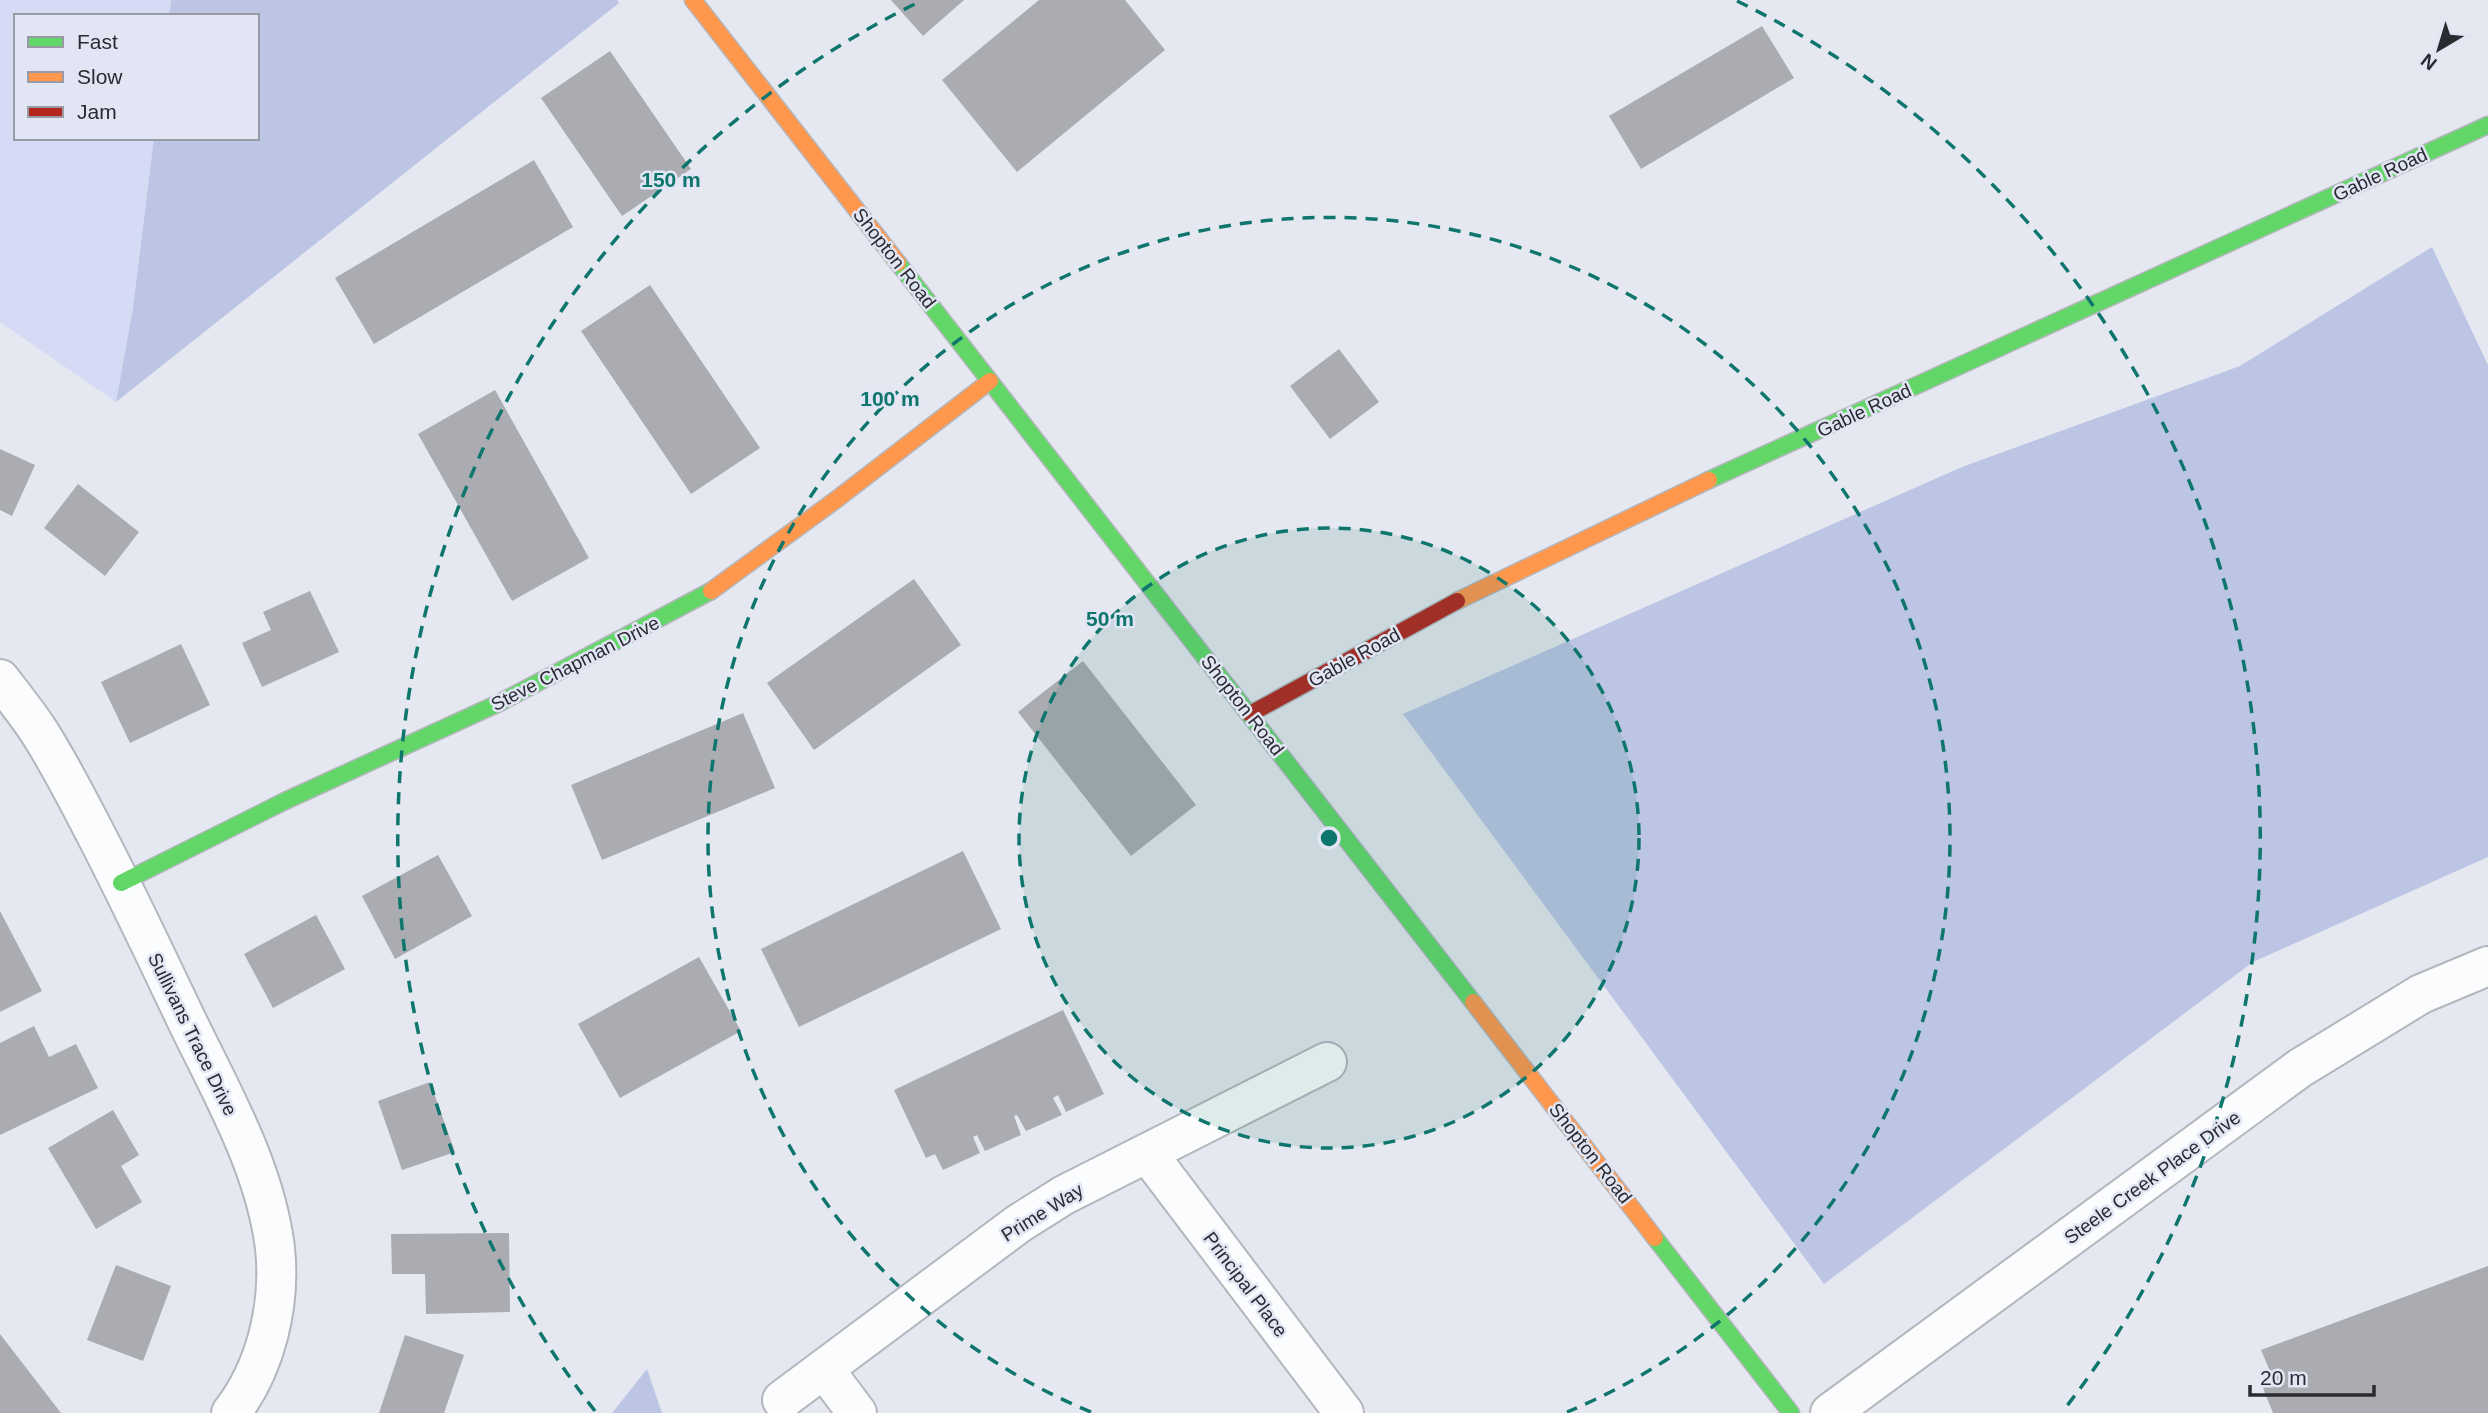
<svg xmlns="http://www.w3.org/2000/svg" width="2488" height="1413" font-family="Arial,sans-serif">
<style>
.green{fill:#d5dbf5}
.forest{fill:#bdc5e4}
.building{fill:#aaacb2}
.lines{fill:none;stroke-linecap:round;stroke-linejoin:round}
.street-casing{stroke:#b4b6bc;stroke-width:42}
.fast-casing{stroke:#b4b6bc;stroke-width:19}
.slow-casing{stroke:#b4b6bc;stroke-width:19}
.jam-casing{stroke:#b4b6bc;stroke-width:19}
.street{stroke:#fbfcfd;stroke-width:38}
.fast{stroke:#63d668;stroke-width:16}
.slow{stroke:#ff974d;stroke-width:16}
.jam{stroke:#b3261e;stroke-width:16}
.ring{fill:none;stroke:#0f766e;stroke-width:3.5;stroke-dasharray:12 9}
.labels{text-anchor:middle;stroke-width:5;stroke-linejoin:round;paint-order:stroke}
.street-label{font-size:19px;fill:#2a2b31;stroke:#e1e5f4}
.centre{fill:#0f766e;stroke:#e1e5f4;stroke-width:3.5}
.ring-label{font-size:21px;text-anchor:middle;font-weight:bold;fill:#0f766e;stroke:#e1e5f4;stroke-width:5;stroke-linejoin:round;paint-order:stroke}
</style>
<rect width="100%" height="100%" fill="#e5e8f0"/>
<!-- green -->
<path class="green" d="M 0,0 L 171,0 L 169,16 L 16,16 L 16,138 L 154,138 L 133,308 L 116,402 L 0,322 Z"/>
<!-- forest -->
<g class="forest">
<path d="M 171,0 L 617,0 L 619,3 L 116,402 L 133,308 L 154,138 L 257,138 L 257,16 L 169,16 Z"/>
<path d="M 2432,247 L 2488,365 L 2488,857 L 2253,962 L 1824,1284 L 1403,714 L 1962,467 L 2240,366 Z"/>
<path d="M 647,1369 L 662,1413 L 612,1413 Z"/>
</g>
<!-- building -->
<g class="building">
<path d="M 891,0 L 964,0 L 923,36 Z"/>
<path d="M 1039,0 L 1125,0 L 1165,50 L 1017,172 L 942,80 Z"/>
<path d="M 1762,26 L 1794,78 L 1641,169 L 1609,116 Z"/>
<path d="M 610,51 L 691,169 L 622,216 L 541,98 Z"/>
<path d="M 534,160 L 573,227 L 374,344 L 335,278 Z"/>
<path d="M 650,285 L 760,448 L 691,494 L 581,331 Z"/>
<path d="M 1339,349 L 1379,402 L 1330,439 L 1290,386 Z"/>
<path d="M 495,390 L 589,558 L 512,601 L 418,434 Z"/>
<path d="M 0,449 L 35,465 L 12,516 L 0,510 Z"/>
<path d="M 78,484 L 139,532 L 105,576 L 44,528 Z"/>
<path d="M 914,579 L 961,645 L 814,750 L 767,683 Z"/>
<path d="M 310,591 L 339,652 L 262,687 L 242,643 L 271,630 L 263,612 Z"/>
<path d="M 181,644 L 210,705 L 130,743 L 101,682 Z"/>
<path d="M 1083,661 L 1196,805 L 1131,856 L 1018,712 Z"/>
<path d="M 743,713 L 775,788 L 602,860 L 571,785 Z"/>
<path d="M 963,851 L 1001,929 L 799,1027 L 761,949 Z"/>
<path d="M 438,855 L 472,916 L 395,959 L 362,896 Z"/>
<path d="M 0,911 L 42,991 L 0,1012 Z"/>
<path d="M 316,915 L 345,969 L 273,1008 L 244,954 Z"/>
<path d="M 699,957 L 741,1031 L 620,1098 L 578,1024 Z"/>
<path d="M 1063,1010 L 1104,1094 L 1066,1112 L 1058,1095 L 1053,1098 L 1062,1115 L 1026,1131 L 1017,1115 L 1014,1116 L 1021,1135 L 985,1151 L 977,1135 L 973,1137 L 980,1153 L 943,1170 L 935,1154 L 926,1158 L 894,1090 Z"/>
<path d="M 34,1026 L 49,1057 L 76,1044 L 98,1088 L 0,1135 L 0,1043 Z"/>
<path d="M 430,1082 L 455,1152 L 402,1170 L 378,1101 Z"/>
<path d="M 113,1110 L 139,1155 L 121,1166 L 142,1202 L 96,1229 L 48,1148 Z"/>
<path d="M 509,1233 L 510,1312 L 426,1314 L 425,1274 L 392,1274 L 391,1234 Z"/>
<path d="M 116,1265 L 171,1286 L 143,1361 L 87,1340 Z"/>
<path d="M 2488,1266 L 2488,1413 L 2273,1413 L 2263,1388 L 2275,1383 L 2261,1350 Z"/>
<path d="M 0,1334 L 61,1413 L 0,1413 Z"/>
<path d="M 405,1335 L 464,1355 L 444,1413 L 379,1413 Z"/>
</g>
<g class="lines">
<defs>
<g id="street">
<path d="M 0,679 C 13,696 26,712 38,730 C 58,761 75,794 92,827 C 125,890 155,954 185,1017 C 220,1090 265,1166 275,1248 C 281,1305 266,1368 231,1413"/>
<path d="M 1148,1154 L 1344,1413"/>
<path d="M 824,1369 L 857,1413"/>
<path d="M 782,1400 L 1018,1224 L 1064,1195 L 1327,1062"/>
<path d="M 1830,1413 L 2300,1068 L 2421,994 L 2488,966"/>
</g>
<g id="fast">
<path d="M 898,263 L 1473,1002"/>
<path d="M 1709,480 L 2488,125"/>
<path d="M 121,883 L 285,801 L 499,703 L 711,591"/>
<path d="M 1655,1238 L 1791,1413"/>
</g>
<g id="slow">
<path d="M 693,0 L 898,263"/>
<path d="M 711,591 L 837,499 L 990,381"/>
<path d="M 1457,601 L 1709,480"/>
<path d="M 1473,1002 L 1655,1238"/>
</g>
<path id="jam" d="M 1250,714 L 1457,601"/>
</defs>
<!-- street casing -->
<use href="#street" class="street-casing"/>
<!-- fast casing -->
<use href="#fast" class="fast-casing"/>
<!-- slow casing -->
<use href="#slow" class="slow-casing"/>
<!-- jam casing -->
<use href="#jam" class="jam-casing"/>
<!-- street -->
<use href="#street" class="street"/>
<!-- fast -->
<use href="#fast" class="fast"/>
<!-- slow -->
<use href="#slow" class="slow"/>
<!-- jam -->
<use href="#jam" class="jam"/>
</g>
<!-- distance rings -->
<circle cx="1329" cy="838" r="310" fill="#0f766e" fill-opacity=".12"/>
<g class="ring">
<circle cx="1329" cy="838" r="310"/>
<path d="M1091 1412A621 621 0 1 1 1567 1412"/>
<path d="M595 1411A931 931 0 0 1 921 1M1737 1A931 931 0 0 1 2063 1411"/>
</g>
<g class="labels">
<!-- street labels -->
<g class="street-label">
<text transform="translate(2380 174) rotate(-25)" y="7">Gable Road</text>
<text transform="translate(895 258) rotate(52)" y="7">Shopton Road</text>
<text transform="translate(1864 410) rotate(-25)" y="7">Gable Road</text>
<text transform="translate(1354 657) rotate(-29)" y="7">Gable Road</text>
<text transform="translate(575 663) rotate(-27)" y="7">Steve Chapman Drive</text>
<text transform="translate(1243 705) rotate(52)" y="7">Shopton Road</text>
<text transform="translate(193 1034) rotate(64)" y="7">Sullivans Trace Drive</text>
<text transform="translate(1591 1153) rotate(52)" y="7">Shopton Road</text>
<text transform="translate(2152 1177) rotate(-36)" y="7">Steele Creek Place Drive</text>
<text transform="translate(1042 1212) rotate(-32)" y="7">Prime Way</text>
<text transform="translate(1246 1284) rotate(53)" y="7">Principal Place</text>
</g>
</g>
<circle cx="1329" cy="838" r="10" class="centre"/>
<g class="ring-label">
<text x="671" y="187">150 m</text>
<text x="890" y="406">100 m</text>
<text x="1110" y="626">50 m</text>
</g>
<!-- legend -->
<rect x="14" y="14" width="245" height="126" fill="#e1e5f4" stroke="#989ba6" stroke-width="2"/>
<rect x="28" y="37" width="35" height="10" fill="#63d668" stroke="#989ba6" stroke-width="2"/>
<text x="77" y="49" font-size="21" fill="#2a2b31">Fast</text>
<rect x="28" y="72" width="35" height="10" fill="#ff974d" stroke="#989ba6" stroke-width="2"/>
<text x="77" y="84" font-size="21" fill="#2a2b31">Slow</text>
<rect x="28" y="107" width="35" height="10" fill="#b3261e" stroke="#989ba6" stroke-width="2"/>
<text x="77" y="119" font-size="21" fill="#2a2b31">Jam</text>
<!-- north arrow -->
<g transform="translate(2439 49) rotate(218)" stroke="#e1e5f4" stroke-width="5" paint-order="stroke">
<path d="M0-5L12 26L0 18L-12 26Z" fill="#2a2b31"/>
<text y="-10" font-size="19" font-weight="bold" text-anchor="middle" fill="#2a2b31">N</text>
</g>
<!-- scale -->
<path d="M2250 1385v10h124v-10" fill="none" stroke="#2a2b31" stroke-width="3.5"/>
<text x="2260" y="1385" font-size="21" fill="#2a2b31" stroke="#e1e5f4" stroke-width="5" paint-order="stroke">20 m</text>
</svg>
